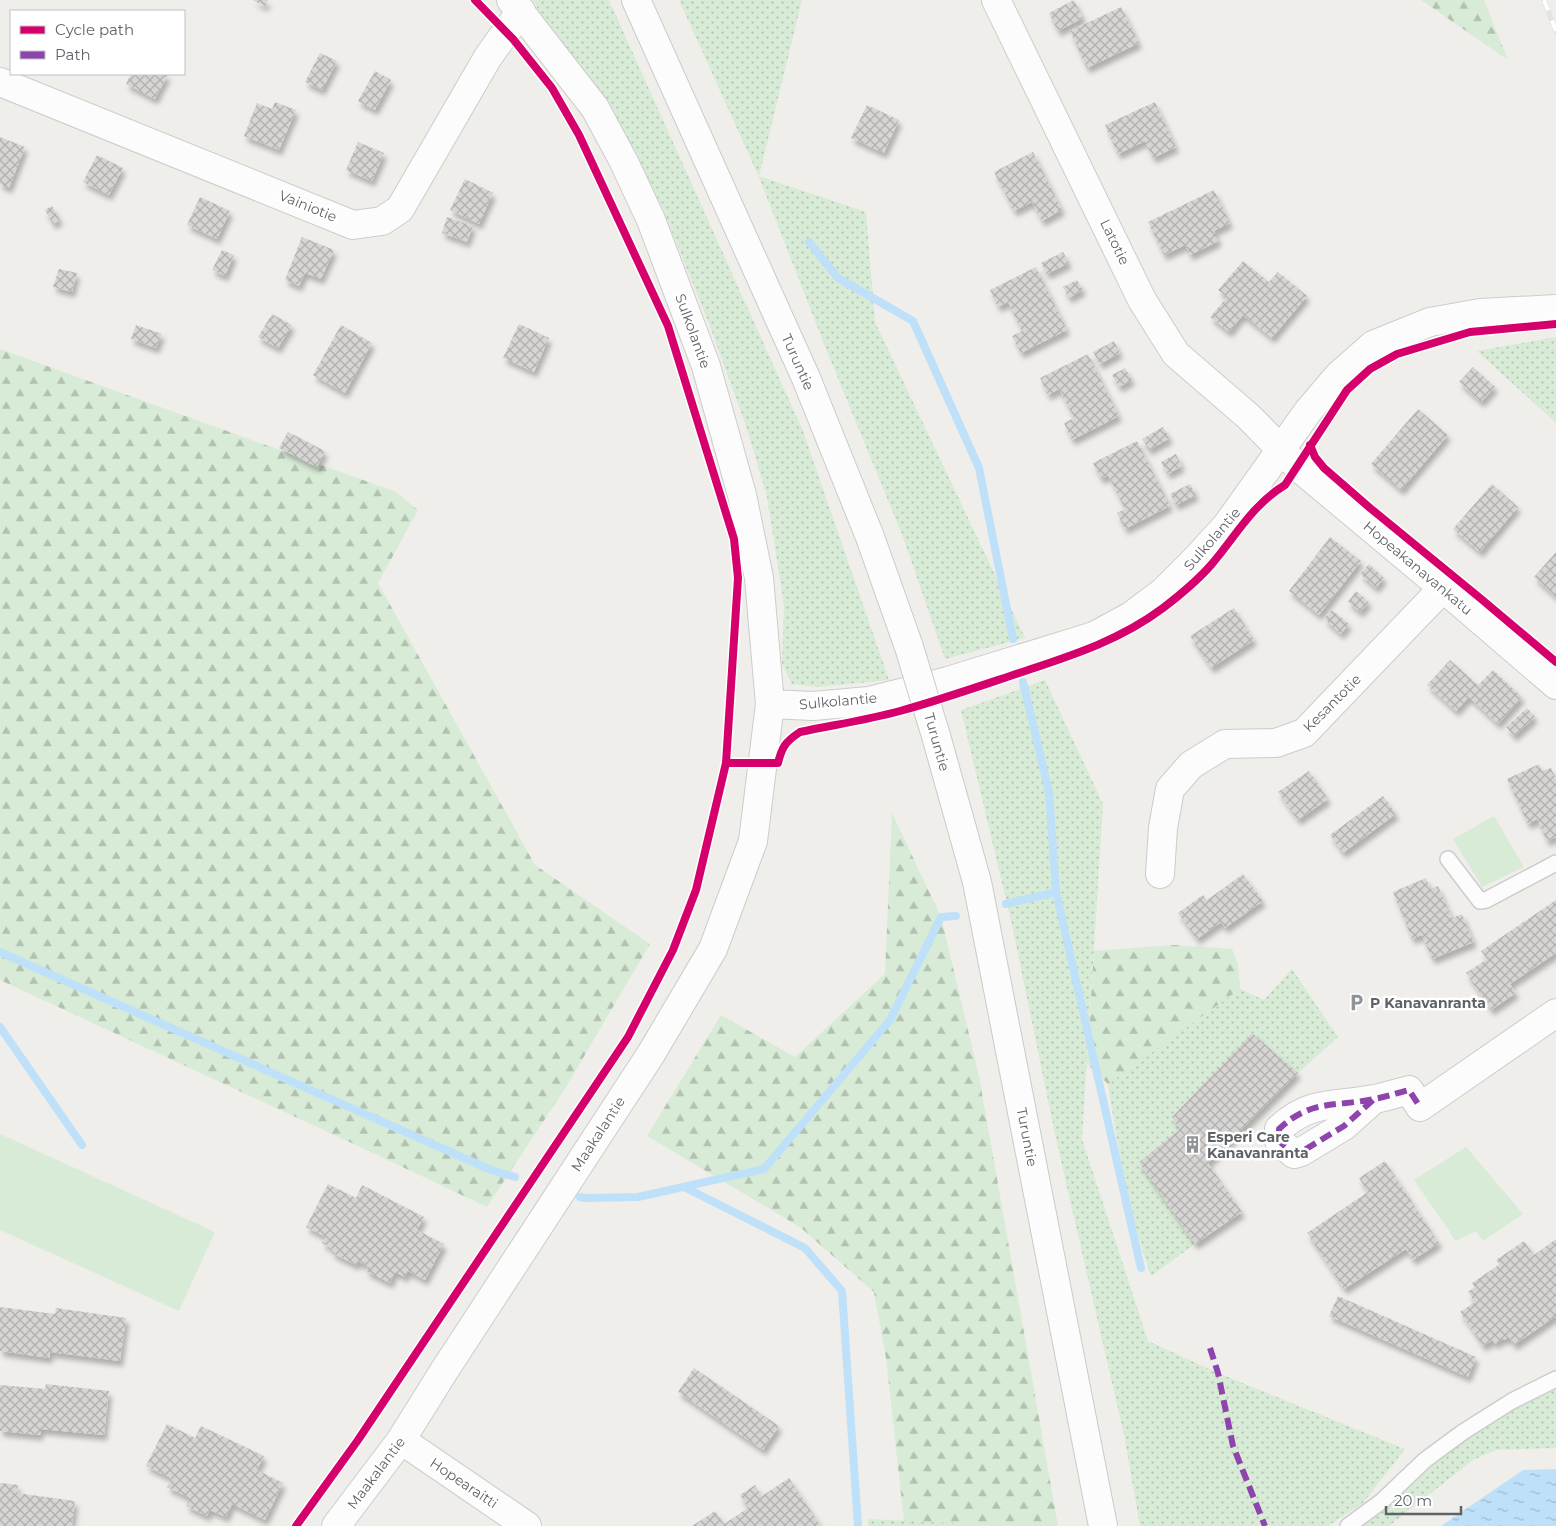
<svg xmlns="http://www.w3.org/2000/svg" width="1556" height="1526" font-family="Montserrat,sans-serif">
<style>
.grass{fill:url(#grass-dots)}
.forest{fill:url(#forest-firs)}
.park{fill:#d8ebd6}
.water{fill:url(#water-ripples)}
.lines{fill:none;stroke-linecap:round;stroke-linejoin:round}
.stream{stroke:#bfe0f9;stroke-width:8}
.building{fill:url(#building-cross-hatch);filter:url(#shadow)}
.lane-casing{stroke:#cbcccc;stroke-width:18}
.street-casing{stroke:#cbcccc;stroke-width:30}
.secondary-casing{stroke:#cacacb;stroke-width:30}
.lane{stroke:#fdfcfc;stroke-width:15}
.street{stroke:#fdfcfc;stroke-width:28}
.secondary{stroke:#fdfcfc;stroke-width:28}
.rail-casing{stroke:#e4e4e4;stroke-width:5.5}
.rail{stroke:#fff;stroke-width:4;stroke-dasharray:11;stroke-linecap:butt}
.secondary-bridge-casing{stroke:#cacacb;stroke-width:30;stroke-linecap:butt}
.secondary-bridge{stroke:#fdfcfc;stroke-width:28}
.quiet{stroke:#8e44ad;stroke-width:6;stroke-dasharray:12 6;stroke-linecap:butt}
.cycleway-casing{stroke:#fff;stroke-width:11}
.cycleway{stroke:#d6006c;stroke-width:8}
.labels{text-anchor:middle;stroke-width:5;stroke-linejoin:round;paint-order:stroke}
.street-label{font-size:14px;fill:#5f6368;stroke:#fff}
.poi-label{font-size:14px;font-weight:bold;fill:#5f6368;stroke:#fff;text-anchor:start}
</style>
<defs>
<pattern id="grass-dots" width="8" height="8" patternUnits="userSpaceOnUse" patternTransform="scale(1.25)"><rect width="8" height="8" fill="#d8ebd6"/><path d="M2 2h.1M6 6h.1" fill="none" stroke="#b2c2b1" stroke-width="1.8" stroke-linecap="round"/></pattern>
<pattern id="forest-firs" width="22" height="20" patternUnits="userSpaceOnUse" patternTransform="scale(1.25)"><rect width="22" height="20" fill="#d8ebd6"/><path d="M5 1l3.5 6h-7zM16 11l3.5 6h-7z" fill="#b2c2b1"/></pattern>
<pattern id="water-ripples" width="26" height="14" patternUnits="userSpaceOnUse" patternTransform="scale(1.25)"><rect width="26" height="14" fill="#bfe0f9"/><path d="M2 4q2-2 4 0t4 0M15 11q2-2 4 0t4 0" fill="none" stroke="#9eb9cd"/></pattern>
<pattern id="building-cross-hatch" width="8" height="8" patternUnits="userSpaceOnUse" patternTransform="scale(1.25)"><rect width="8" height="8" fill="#d6d5d3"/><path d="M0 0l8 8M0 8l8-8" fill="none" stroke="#b1b0af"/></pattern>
<filter id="shadow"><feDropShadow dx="3" dy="5.5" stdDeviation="2.5" flood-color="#0004"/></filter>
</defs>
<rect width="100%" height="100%" fill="#efeeea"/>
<!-- grass -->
<g class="grass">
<path d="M 533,0 L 609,0 L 803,431 L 889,680 L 818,687 L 792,684 L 782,664 L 784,605 L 767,497 L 746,426 L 708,321 L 662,207 L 604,98 L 548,29 Z"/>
<path d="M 679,0 L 802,0 L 759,176 L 866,212 L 875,322 L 1025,638 L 945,659 L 903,537 L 826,349 L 759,177 Z"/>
<path d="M 1556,337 L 1556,423 L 1477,351 Z"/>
<path d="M 1045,680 L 1103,804 L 1082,1139 L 1148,1341 L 1218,1373 L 1405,1449 L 1363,1503 L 1328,1526 L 1140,1526 L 1124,1435 L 1056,1139 L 1012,925 L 961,710 Z"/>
<path d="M 1292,969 L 1338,1037 L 1298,1073 L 1252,1033 L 1172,1117 L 1180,1129 L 1139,1162 L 1195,1244 L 1151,1276 C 1129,1214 1118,1149 1108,1084 L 1159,1042 L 1240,989 L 1264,1000 Z"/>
<path d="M 1556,1387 L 1556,1448 L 1496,1450 L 1473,1460 L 1389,1526 L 1361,1526 L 1432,1465 L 1476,1431 Z"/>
<path d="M 868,1519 L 979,1524 L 980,1526 L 868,1526 Z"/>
</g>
<!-- forest -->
<g class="forest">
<path d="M 1421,0 L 1484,0 L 1508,60 Z"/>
<path d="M 0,349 L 396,492 L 418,510 L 378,583 L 535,865 L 650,944 L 566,1087 L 487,1207 L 358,1146 L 0,980 Z"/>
<path d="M 892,813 L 941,917 L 979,1076 L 1058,1526 L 980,1526 L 979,1524 L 904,1521 L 886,1358 L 874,1292 L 800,1227 L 647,1136 L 721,1015 L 795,1057 L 885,974 Z"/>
<path d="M 1174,945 L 1232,949 L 1238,964 L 1240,989 L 1108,1084 L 1087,1064 L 1094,951 Z"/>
</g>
<!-- park -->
<g class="park">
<path d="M 1494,816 L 1524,867 L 1482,887 L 1453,839 Z"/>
<path d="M 0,1134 L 215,1232 L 179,1311 L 0,1230 Z"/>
<path d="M 1466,1147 L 1523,1214 L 1483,1241 L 1476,1231 L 1456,1241 L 1414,1180 Z"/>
</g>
<!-- water -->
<path class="water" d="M 1556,1469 L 1556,1526 L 1441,1526 L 1523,1470 Z"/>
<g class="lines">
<!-- stream -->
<g class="stream">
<path d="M 809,242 L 838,278 L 913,321 L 979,468 L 1013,639"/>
<path d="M 1023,682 L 1049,792 L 1056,892"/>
<path d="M 1006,904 L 1056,892 L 1141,1268"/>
<path d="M 0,952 L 491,1170 L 515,1177"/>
<path d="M 0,1027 L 82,1145"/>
<path d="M 684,1187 L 805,1248 L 842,1291 L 858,1526"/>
<path d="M 580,1197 L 585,1198 L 638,1197 L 764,1169 L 890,1020 L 941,917 L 956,916"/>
</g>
</g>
<!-- building -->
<g class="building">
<path d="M 252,0 L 268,0 L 265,6 Z"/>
<path d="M 1074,0 L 1083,18 L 1058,31 L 1049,13 Z"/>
<path d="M 1121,7 L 1139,43 L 1087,68 L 1070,31 Z"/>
<path d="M 320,53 L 337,61 L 322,90 L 305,82 Z"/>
<path d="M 375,71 L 391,80 L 375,110 L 358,101 Z"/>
<path d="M 131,74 L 168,74 L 155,99 L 126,84 Z"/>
<path d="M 275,102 L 296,110 L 279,150 L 244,136 L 257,103 L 272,109 Z"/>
<path d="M 1155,102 L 1176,147 L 1153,158 L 1145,141 L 1118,154 L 1105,125 Z"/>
<path d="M 867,105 L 899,120 L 884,153 L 851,138 Z"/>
<path d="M 0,137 L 25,147 L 9,188 L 0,184 Z"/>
<path d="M 358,142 L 384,153 L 372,181 L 346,170 Z"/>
<path d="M 1033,152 L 1062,210 L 1042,221 L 1032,202 L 1014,211 L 994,172 Z"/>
<path d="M 97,155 L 123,168 L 109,195 L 83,182 Z"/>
<path d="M 465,179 L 493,193 L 479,224 L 450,210 Z"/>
<path d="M 1214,190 L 1230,223 L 1214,231 L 1219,241 L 1190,255 L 1185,245 L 1164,255 L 1148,222 Z"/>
<path d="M 200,197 L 230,211 L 217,239 L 187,225 Z"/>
<path d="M 52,206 L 60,220 L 53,224 L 45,210 Z"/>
<path d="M 447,217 L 473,226 L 467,242 L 442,233 Z"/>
<path d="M 302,237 L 334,250 L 321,279 L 305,273 L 299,286 L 285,280 Z"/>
<path d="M 222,250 L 234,255 L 225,276 L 212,270 Z"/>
<path d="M 1063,252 L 1069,263 L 1047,274 L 1041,263 Z"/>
<path d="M 1243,261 L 1269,282 L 1278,272 L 1307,296 L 1272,338 L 1243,315 L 1229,332 L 1210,317 L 1227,297 L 1218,290 Z"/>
<path d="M 1036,267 L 1067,330 L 1021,353 L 1012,336 L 1022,331 L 1008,302 L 998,307 L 990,290 Z"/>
<path d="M 59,269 L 77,273 L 72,292 L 53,287 Z"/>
<path d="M 1077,280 L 1083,290 L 1069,298 L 1063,287 Z"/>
<path d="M 272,314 L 292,325 L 278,348 L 258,337 Z"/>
<path d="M 519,324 L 549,338 L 534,372 L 503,358 Z"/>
<path d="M 136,325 L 162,334 L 156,348 L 131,339 Z"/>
<path d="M 341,325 L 372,343 L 345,393 L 313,375 Z"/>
<path d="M 1114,341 L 1120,353 L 1100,364 L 1093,352 Z"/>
<path d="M 1088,354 L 1119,416 L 1072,440 L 1064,423 L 1074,418 L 1059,389 L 1048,395 L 1040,378 Z"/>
<path d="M 1473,367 L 1495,387 L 1481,402 L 1459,382 Z"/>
<path d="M 1125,368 L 1132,380 L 1119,387 L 1112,375 Z"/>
<path d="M 1418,409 L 1448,435 L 1401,490 L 1371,464 Z"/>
<path d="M 1163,427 L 1170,438 L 1149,450 L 1142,439 Z"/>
<path d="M 288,432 L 325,451 L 317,467 L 279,448 Z"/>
<path d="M 1137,441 L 1170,506 L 1125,529 L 1117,513 L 1125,509 L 1108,475 L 1101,479 L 1093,463 Z"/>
<path d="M 1176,454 L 1182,466 L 1168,474 L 1161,462 Z"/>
<path d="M 1190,484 L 1196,495 L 1176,505 L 1170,494 Z"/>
<path d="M 1492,484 L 1518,507 L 1480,552 L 1453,529 Z"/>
<path d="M 1330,537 L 1361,561 L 1319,615 L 1289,591 Z"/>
<path d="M 1556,552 L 1556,597 L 1534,577 Z"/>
<path d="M 1369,564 L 1384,578 L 1376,588 L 1360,574 Z"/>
<path d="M 1356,591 L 1369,602 L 1360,612 L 1348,602 Z"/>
<path d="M 1234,608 L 1254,640 L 1211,668 L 1190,636 Z"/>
<path d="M 1332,610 L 1349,624 L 1341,634 L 1324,619 Z"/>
<path d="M 1450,660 L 1478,685 L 1493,670 L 1522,697 L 1498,724 L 1469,697 L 1456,711 L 1427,685 Z"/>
<path d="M 1527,708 L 1535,717 L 1514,736 L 1506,727 Z"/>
<path d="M 1539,764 L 1542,771 L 1551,768 L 1556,779 L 1556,837 L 1547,841 L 1537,819 L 1528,824 L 1507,779 Z"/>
<path d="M 1309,771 L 1328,799 L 1298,820 L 1278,792 Z"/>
<path d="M 1383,796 L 1396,814 L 1343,853 L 1330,835 Z"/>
<path d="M 1243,874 L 1263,901 L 1225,928 L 1221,922 L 1197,939 L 1178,913 L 1203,895 L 1207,900 Z"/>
<path d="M 1426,878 L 1430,889 L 1438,886 L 1452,918 L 1462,914 L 1474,942 L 1432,959 L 1422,935 L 1412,939 L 1393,892 Z"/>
<path d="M 1556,900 L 1556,953 L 1510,984 L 1516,993 L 1491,1010 L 1466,973 L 1487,959 L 1481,951 Z"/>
<path d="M 1252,1033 L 1298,1073 L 1208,1163 L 1242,1212 L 1195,1244 L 1139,1162 L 1180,1129 L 1172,1117 Z"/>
<path d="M 1385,1161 L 1439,1243 L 1413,1260 L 1406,1249 L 1344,1289 L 1307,1233 L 1368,1192 L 1359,1178 Z"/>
<path d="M 328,1184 L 356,1198 L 362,1185 L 424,1217 L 417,1230 L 444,1244 L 425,1280 L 408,1271 L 405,1277 L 395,1272 L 390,1283 L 366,1271 L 368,1267 L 358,1261 L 356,1265 L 332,1253 L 333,1249 L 322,1243 L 326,1237 L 306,1227 Z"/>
<path d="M 1556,1239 L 1556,1316 L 1514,1345 L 1509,1337 L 1504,1340 L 1503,1338 L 1495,1344 L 1493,1340 L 1483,1346 L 1460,1312 L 1475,1302 L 1468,1292 L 1475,1287 L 1472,1283 L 1500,1264 L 1496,1260 L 1524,1241 L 1534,1255 Z"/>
<path d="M 1338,1296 L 1476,1357 L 1468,1377 L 1329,1316 Z"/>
<path d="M 0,1307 L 55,1314 L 56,1308 L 126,1318 L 120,1361 L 50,1352 L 50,1358 L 0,1351 Z"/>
<path d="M 694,1368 L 779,1426 L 763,1450 L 678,1392 Z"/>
<path d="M 46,1384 L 109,1391 L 104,1435 L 41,1429 L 40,1435 L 0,1431 L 0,1385 L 45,1389 Z"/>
<path d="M 167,1424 L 195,1438 L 201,1426 L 264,1456 L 257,1470 L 283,1483 L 265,1520 L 232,1504 L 226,1517 L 210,1510 L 207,1516 L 186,1506 L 190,1498 L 167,1487 L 171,1478 L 146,1466 Z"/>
<path d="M 789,1478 L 821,1526 L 692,1526 L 715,1511 L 724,1524 L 748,1508 L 740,1495 L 755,1485 L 762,1496 Z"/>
<path d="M 0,1483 L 18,1485 L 17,1493 L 75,1501 L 72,1526 L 0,1526 Z"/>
</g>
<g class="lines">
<defs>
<g id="lane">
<path d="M 1448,859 L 1480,901 L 1486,900 L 1556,863"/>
<path d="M 1348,1526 L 1382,1501 L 1425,1460 L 1463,1432 L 1512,1401 L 1556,1379"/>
</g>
<g id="street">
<path d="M 511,0 L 595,108 L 624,162 L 651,220 L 706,366 L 742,495 L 759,578 L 770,704 L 813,706 L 869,701 L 948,681 L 1094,636 L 1131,616 L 1163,592 L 1196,559 L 1227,525 L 1309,410 L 1338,376 L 1373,345 L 1430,322 L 1480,313 L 1556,309"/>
<path d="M 996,0 L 1142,300 L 1176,354 L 1249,417 L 1298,467 L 1443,588 L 1556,685"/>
<path d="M 0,82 L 353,225 L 382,221 L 400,209 L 488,57 L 521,11"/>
<path d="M 1160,874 L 1163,828 L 1170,789 L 1191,765 L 1225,744 L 1276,743 L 1304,733 L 1443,588"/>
<path d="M 1373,1100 L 1344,1126 L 1301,1152 L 1294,1154 L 1279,1141 L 1279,1129 C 1311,1099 1335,1107 1374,1099 C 1386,1097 1397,1093 1409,1090 L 1420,1107 L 1556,1013"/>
<path d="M 401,1440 L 527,1526"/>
<path d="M 336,1526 L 401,1440 L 444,1371 L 651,1054 L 713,949 L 753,841 L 770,704"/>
</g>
<g id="secondary">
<path d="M 636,0 L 806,378 L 870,537 L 909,647"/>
<path d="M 936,736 L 977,882 L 1103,1526"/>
</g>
</defs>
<!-- lane casing -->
<use href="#lane" class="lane-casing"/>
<!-- street casing -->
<use href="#street" class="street-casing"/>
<!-- secondary casing -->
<use href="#secondary" class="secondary-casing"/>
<!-- lane -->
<use href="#lane" class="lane"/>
<!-- street -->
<use href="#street" class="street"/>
<!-- secondary -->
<use href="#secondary" class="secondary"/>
<defs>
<path id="rail" d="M 1544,0 L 1556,31"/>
</defs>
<!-- rail casing -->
<use href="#rail" class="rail-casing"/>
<!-- rail -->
<use href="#rail" class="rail"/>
<defs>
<path id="secondary-bridge" d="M 909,647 L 936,736"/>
</defs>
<!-- secondary-bridge casing -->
<use href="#secondary-bridge" class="secondary-bridge-casing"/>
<!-- secondary-bridge -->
<use href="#secondary-bridge" class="secondary-bridge"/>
<!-- quiet -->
<g class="quiet">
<path d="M 1373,1100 L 1344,1126 L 1301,1152 L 1294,1154 L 1279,1141 L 1279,1129 C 1311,1099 1335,1107 1374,1099 C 1386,1097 1397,1093 1409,1090 L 1420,1107"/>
<path d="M 1210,1348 L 1218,1373 L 1233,1446 L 1265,1526"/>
</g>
<defs>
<g id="cycleway">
<path d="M 1310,445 L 1315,457 L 1324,468 L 1370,508 L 1480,598 L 1556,662"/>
<path d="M 726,763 L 778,763 C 782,747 785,742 800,732 C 833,725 867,720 900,711 C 940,700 980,686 1019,673 C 1070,656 1119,641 1163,608 C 1180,595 1197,581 1211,565 C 1235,537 1253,504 1285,485 L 1347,390 L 1370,369 L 1397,354 L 1470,332 L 1556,324"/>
<path d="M 296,1526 L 358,1440 L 628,1037 L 673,950 L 696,890 L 726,763 L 738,578 L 734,539 L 668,326 L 579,135 L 552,88 L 513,39 L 475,0"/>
</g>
</defs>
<!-- cycleway casing -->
<use href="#cycleway" class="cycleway-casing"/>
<!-- cycleway -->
<use href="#cycleway" class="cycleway"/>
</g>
<!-- icons -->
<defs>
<symbol id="parking-bare" viewBox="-9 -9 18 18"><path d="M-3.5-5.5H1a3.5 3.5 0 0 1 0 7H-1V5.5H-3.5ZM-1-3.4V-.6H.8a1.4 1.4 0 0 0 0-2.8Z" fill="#919496" stroke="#fff" stroke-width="2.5" paint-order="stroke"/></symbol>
<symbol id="building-bare" viewBox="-9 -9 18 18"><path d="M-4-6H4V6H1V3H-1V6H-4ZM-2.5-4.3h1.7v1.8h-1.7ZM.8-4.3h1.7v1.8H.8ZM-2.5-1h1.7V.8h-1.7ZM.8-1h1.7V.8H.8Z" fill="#919496" stroke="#fff" stroke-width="2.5" paint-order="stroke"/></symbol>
</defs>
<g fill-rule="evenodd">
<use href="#parking-bare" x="1344" y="990" width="25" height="25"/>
<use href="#building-bare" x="1180" y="1132" width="25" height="25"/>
</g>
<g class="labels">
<!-- street labels -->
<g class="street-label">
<text transform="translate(308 206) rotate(22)" y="5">Vainiotie</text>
<text transform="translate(1115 242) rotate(64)" y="5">Latotie</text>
<text transform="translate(693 331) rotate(70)" y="5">Sulkolantie</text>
<text transform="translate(798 362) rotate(66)" y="5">Turuntie</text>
<text transform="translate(1212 539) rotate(-49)" y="5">Sulkolantie</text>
<text transform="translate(1418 568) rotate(40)" y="5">Hopeakanavankatu</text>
<text transform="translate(838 701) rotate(-5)" y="5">Sulkolantie</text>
<text transform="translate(1332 703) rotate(-45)" y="5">Kesantotie</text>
<text transform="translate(937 742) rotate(74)" y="5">Turuntie</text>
<text transform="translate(598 1134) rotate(-57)" y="5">Maakalantie</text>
<text transform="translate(1027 1137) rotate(79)" y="5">Turuntie</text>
<text transform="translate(376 1473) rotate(-53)" y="5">Maakalantie</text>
<text transform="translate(464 1483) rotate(34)" y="5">Hopearaitti</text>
</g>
<!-- poi labels -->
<g class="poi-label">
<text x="1370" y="1008">P Kanavanranta</text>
<text x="1207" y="1142">Esperi Care<tspan x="1207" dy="16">Kanavanranta</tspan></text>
</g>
</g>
<!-- legend -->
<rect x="10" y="10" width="175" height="65" fill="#ffffff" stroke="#bfc1c3"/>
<rect x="20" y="26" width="25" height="8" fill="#d6006c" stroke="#bfc1c3"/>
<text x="55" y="35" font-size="15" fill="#5f6368">Cycle path</text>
<rect x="20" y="51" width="25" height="8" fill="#8e44ad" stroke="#bfc1c3"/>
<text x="55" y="60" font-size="15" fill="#5f6368">Path</text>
<!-- scale -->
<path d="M1386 1506v8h75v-8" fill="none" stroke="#5f6368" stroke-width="2.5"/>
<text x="1394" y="1506" font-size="15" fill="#5f6368" stroke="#ffffff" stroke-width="4" paint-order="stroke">20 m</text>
</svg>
